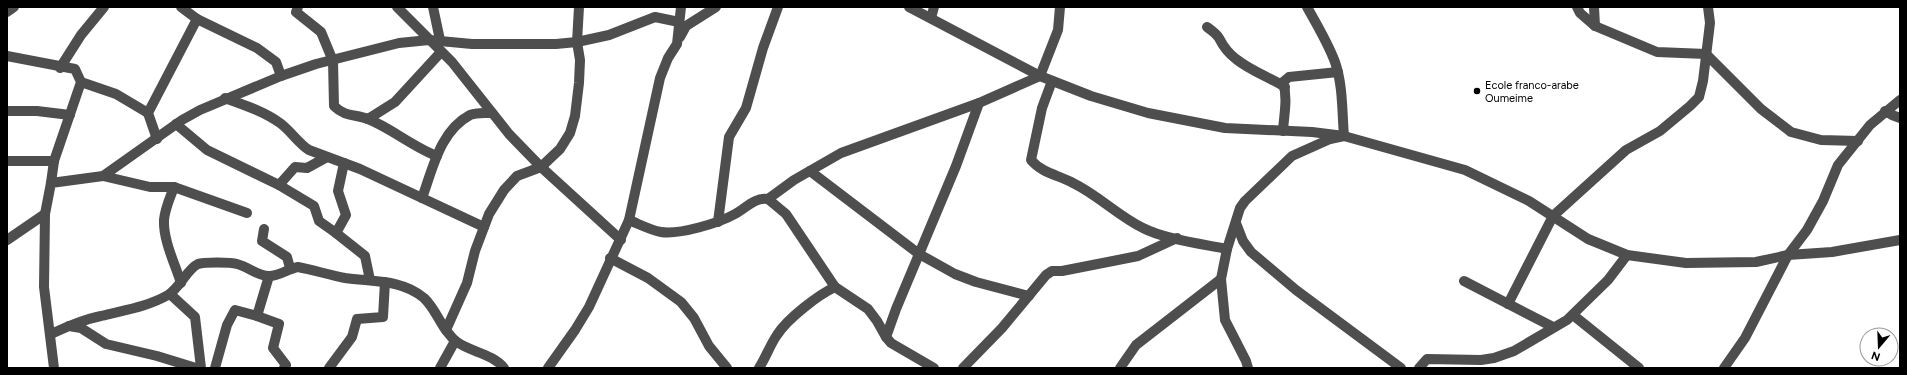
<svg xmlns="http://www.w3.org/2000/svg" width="1907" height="375" font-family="Figtree,sans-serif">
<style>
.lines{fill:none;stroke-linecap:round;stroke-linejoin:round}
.minor{stroke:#4e4e4e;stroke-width:10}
.poi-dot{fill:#000;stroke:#fff;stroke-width:1.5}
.labels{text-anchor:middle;stroke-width:3;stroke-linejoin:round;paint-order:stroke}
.poi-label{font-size:11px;fill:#000;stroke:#fff;text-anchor:start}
</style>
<rect width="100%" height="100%" fill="#fff"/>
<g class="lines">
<!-- minor -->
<g class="minor">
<path d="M 298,7 L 296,12 L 321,32 L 333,61 L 334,106 C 345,117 355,114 368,119 C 391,128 413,147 437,156"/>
<path d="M 397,7 L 452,62 L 509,134 L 541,167 L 621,240"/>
<path d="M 433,7 L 440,40"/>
<path d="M 909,7 L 1040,76 L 1091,96 L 1148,113 L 1225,128 L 1312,132 L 1344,136 L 1465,170 L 1529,201 L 1588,239 L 1627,255 L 1686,263 L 1756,262 L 1788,255 L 1832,252 L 1900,240"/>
<path d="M 1577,7 L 1580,13 L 1595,26 L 1657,52 L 1706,54 L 1761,109 L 1791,132 L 1821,140 L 1858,141"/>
<path d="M 1594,7 L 1595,26"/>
<path d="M 7,12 L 14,7"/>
<path d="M 931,18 L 934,7"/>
<path d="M 197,19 L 257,48 L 276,62 L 281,76"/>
<path d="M 1207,27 C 1211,30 1216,33 1219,38 C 1223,46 1228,53 1236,59 C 1251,71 1269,77 1285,87"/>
<path d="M 680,37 L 686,26 L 716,7"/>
<path d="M 7,56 L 75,69 L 81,82 L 54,161 L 51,183"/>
<path d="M 60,68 L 81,35 L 104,7"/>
<path d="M 1052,81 L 1042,108 L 1031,160 C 1042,173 1058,175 1073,183 C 1098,195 1118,216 1143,228 C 1164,239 1202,244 1227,249"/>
<path d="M 81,82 L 116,94 L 148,113"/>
<path d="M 225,98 C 244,105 263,111 280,123 C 291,131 298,143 309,150 L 360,169 L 484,227"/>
<path d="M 7,111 L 37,111 L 70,115"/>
<path d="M 1885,111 L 1892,115 L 1900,118"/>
<path d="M 368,119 L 395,102 L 441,52"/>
<path d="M 176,124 L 207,150 L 279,185 L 314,206 L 319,221 L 336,233"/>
<path d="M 1283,131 C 1284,114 1288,99 1283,82 L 1289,77 L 1338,72"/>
<path d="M 157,139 L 148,113 L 197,19 L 181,7"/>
<path d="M 7,161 L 54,161"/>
<path d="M 344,163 L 338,191 L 346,215 L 336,233 L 365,256 L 370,280"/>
<path d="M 810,171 L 919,254 L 955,274 L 976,282 L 1029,296"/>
<path d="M 103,176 L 150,187 L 174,187 L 247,213"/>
<path d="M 279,185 L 295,167 L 307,168 L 327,157"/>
<path d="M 174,187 C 170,198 165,208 164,220 C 163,240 175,264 181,283"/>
<path d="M 422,198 C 433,168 440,131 470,115 C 476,112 486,113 492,113"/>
<path d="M 768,199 L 794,180 L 841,153 L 979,103 L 1040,76 L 1058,30 L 1060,7"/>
<path d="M 629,220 C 639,224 650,230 661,232 C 679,235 719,223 735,214 C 746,208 755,197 768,199 L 786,214 L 835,287 L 868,309 L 877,321 L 886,337"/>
<path d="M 718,222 L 729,137 L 746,108 L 763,48 L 778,7"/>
<path d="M 1236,223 L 1243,241 L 1251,252 L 1296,290 L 1401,368"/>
<path d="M 264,229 L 262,241 L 287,257 L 290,268"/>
<path d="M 7,240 L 45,214"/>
<path d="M 610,258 L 648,278 L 681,302 L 694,318 L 709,346 L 727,368"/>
<path d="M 1464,281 L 1553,327"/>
<path d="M 170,294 L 195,317 L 201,368"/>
<path d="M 1508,304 L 1553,216 L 1626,150 L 1660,131 L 1690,106 L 1699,97 L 1703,81 L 1710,23 L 1708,7"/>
<path d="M 1573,315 L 1639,368"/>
<path d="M 257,316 L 279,324 L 273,348 L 286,365 L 284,368"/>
<path d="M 69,326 C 80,322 90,318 101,316 C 124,310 147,307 168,295 C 180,288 187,269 198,264 C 203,262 231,262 237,264 C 249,267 257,276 269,276 C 280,276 287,269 298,267 C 314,270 329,275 345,278 C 372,282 402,279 424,298 C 437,310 442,331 457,342 C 471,352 493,354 504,368"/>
<path d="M 446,330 L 467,283 L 475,251 L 489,214 L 504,190 L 517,176 L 541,167 L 560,149 L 570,133 L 575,116 L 579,83 L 580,60 L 577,42 L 579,7"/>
<path d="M 51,334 L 69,326 L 81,328 L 106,344 L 157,356 L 196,368"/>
<path d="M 54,368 L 44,287 L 45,214 L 51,183 L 103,176 L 182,120 L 200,110 L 281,76 L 316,64 L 399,43 L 429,40 L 472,44 L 556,44 L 577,42 L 609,35 L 655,17 L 679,22"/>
<path d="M 215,368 L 227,325 L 235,310 L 257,316 L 269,276"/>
<path d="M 329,368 L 352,337 L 357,319 L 383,317 L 385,282"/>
<path d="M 440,368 L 455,341"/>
<path d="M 548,368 L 575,330 L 589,307 L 629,220 L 660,78 L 668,58 L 677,44 L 681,7"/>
<path d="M 759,368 C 766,357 770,345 777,335 C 787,319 818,295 835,287"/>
<path d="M 934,368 L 891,343 L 886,337 L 896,309 L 956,166 L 979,103"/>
<path d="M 963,368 L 1002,328 L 1046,275 L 1052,271 L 1062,271 L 1138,256 L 1177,238"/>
<path d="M 1120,368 L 1136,345 L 1221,279"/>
<path d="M 1248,368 L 1246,361 L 1225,320 L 1221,279 L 1227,249 L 1240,208 L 1245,201 L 1292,156 L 1330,139 L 1344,136 C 1342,112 1343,85 1335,62 C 1328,43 1317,25 1307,7"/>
<path d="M 1419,368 L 1427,359 L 1481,360 L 1494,358 L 1514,351 L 1567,320 L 1608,280 L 1627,255"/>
<path d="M 1724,368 L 1745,338 L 1788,255 L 1807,230 L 1823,201 L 1838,165 L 1870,125 L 1900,100"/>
</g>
</g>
<!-- markers -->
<circle class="poi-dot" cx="1477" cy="91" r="4"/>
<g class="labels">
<!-- poi labels -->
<g class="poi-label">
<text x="1485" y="89">Ecole franco-arabe<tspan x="1485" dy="13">Oumeime</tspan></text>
</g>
</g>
<!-- border -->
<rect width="1907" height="375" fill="none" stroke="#000000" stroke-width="16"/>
<!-- north arrow -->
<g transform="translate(1879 347) rotate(199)"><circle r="19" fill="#ffffff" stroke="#999999"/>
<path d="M0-3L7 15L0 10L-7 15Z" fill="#000000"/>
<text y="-6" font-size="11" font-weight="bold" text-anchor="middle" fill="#000000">N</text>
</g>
</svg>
